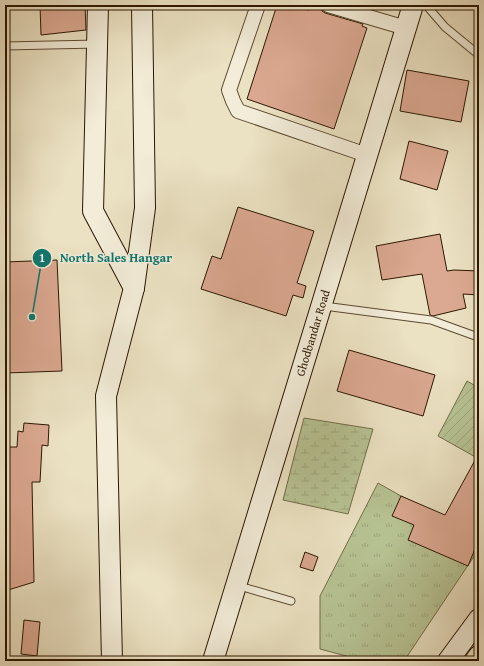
<svg xmlns="http://www.w3.org/2000/svg" width="484" height="666" font-family="'Gentium Book Plus',serif">
<style>
.wetland{fill:url(#wetland-marsh);stroke:#726d4a}
.park{fill:url(#park-tufts);stroke:#726d4a}
.garden{fill:url(#garden-furrows);stroke:#726d4a}
.building{fill:#dba891;stroke:#2c1700}
.lines{fill:none;stroke-linecap:round;stroke-linejoin:round}
.lane-casing{stroke:#5c4a31;stroke-width:9}
.street-casing{stroke:#5c4a31;stroke-width:16}
.secondary-casing{stroke:#2c1700;stroke-width:22}
.highway-casing{stroke:#2c1700;stroke-width:24}
.lane{stroke:#f2ecd8;stroke-width:7}
.street{stroke:#f2ecd8;stroke-width:14}
.secondary{stroke:#f2ecd8;stroke-width:20}
.highway{stroke:#ebe2c3;stroke-width:22}
.labels{text-anchor:middle;stroke-width:3;stroke-linejoin:round;paint-order:stroke}
.street-label{font-size:12px;fill:#2c1700;stroke:#f2ecd8}
.leader{fill:none;stroke:#0f766e;stroke-width:1.5}
.callout-dot{fill:#0f766e;stroke:#f2ecd8;stroke-width:1.5}
.mark-label{font-size:12px;text-anchor:middle;font-weight:bold;fill:#fff}
.callout-label{font-size:13px;text-anchor:middle;font-weight:bold;fill:#0f766e;stroke:#f2ecd8;stroke-width:3;stroke-linejoin:round;paint-order:stroke}
</style>
<defs>
<pattern id="wetland-marsh" width="20" height="14" patternUnits="userSpaceOnUse"><rect width="20" height="14" fill="#b7c394"/><path d="M1 5h8M5 5V1M11 12h8M15 12V8" fill="none" stroke="#9ea77e"/></pattern>
<pattern id="park-tufts" width="24" height="20" patternUnits="userSpaceOnUse"><rect width="24" height="20" fill="#b7c394"/><path d="M3 7l-1-3M5 7V3M7 7l1-3M15 17l-1-3M17 17v-4M19 17l1-3" fill="none" stroke="#9ea77e"/></pattern>
<pattern id="garden-furrows" width="10" height="10" patternUnits="userSpaceOnUse"><rect width="10" height="10" fill="#b7c394"/><path d="M-1 1l2-2M0 10L10 0M9 11l2-2" fill="none" stroke="#9ea77e"/></pattern>
</defs>
<rect width="100%" height="100%" fill="#ebe2c3"/>
<filter id="stains"><feTurbulence type="fractalNoise" baseFrequency=".005" numOctaves="4"/><feColorMatrix values="0 0 0 0 .2 0 0 0 0 .09 0 0 0 0 .02 0 0 0 .5 -.17"/></filter>
<radialGradient id="worn" r=".72"><stop offset=".6" stop-color="#630" stop-opacity="0"/><stop offset="1" stop-color="#630" stop-opacity=".3"/></radialGradient>
<!-- wetland -->
<path class="wetland" d="M 304,418 L 373,429 L 348,514 L 283,500 Z"/>
<!-- park -->
<path class="park" d="M 378,483 L 401,496 L 479,535 L 479,549 L 404,661 L 365,661 L 320,649 L 320,596 Z"/>
<!-- garden -->
<path class="garden" d="M 467,381 L 479,388 L 479,459 L 438,436 Z"/>
<!-- building -->
<g class="building">
<path d="M 40,5 L 85,5 L 86,30 L 41,35 Z"/>
<path d="M 277,5 L 292,5 L 309,10 L 310,5 L 320,5 L 322,11 L 325,13 L 363,24 L 362,26 L 367,28 L 334,129 L 247,99 Z"/>
<path d="M 407,70 L 469,81 L 461,122 L 400,111 Z"/>
<path d="M 409,141 L 448,151 L 437,190 L 400,179 Z"/>
<path d="M 238,207 L 314,231 L 297,283 L 306,286 L 303,298 L 293,295 L 286,316 L 201,289 L 212,256 L 221,259 Z"/>
<path d="M 440,234 L 447,271 L 454,270 L 479,271 L 479,295 L 463,294 L 466,308 L 433,316 L 430,315 L 422,274 L 382,280 L 376,246 Z"/>
<path d="M 57,260 L 62,371 L 5,373 L 5,262 Z"/>
<path d="M 349,350 L 435,375 L 423,416 L 337,391 Z"/>
<path d="M 24,423 L 49,425 L 48,446 L 42,445 L 40,482 L 32,482 L 34,582 L 5,591 L 5,447 L 17,447 L 18,431 L 23,432 Z"/>
<path d="M 479,453 L 479,539 L 468,566 L 408,540 L 414,525 L 392,516 L 401,496 L 445,515 Z"/>
<path d="M 305,552 L 318,557 L 313,571 L 300,567 Z"/>
<path d="M 24,620 L 40,622 L 37,656 L 21,654 Z"/>
</g>
<g class="lines">
<defs>
<g id="lane">
<path d="M 426,5 L 445,27 L 479,55"/>
<path d="M 5,46 L 97,44"/>
<path d="M 324,306 L 431,320 L 478,337"/>
<path d="M 236,585 L 291,601"/>
</g>
<g id="street">
<path d="M 258,5 L 229,90 L 233,101 L 238,111 L 367,155"/>
<path d="M 328,5 L 406,28"/>
</g>
<g id="secondary">
<path d="M 98,5 L 93,211 L 134,288"/>
<path d="M 112,661 L 106,396 L 134,288 L 145,208 L 142,5"/>
<path d="M 213,661 L 413,5"/>
<path d="M 448,661 L 479,619"/>
</g>
<path id="highway" d="M 476,661 L 479,657"/>
</defs>
<!-- lane casing -->
<use href="#lane" class="lane-casing"/>
<!-- street casing -->
<use href="#street" class="street-casing"/>
<!-- secondary casing -->
<use href="#secondary" class="secondary-casing"/>
<!-- highway casing -->
<use href="#highway" class="highway-casing"/>
<!-- lane -->
<use href="#lane" class="lane"/>
<!-- street -->
<use href="#street" class="street"/>
<!-- secondary -->
<use href="#secondary" class="secondary"/>
<!-- highway -->
<use href="#highway" class="highway"/>
</g>
<g class="labels">
<!-- street labels -->
<g class="street-label">
<text transform="translate(313 333) rotate(-73)" y="4">Ghodbandar Road</text>
</g>
</g>
<!-- callouts -->
<path class="leader" d="M32 317L42 258"/>
<g class="callout-dot">
<circle cx="32" cy="317" r="4"/>
<circle cx="42" cy="258" r="10"/>
</g>
<g class="mark-label">
<text x="42" y="262">1</text>
</g>
<g class="callout-label">
<text x="116" y="262">North Sales Hangar</text>
</g>
<!-- margin -->
<rect width="484" height="666" fill="none" stroke="#ebe2c3" stroke-width="20"/>
<rect x="6" y="6" width="472" height="654" fill="none" stroke="#2c1700" stroke-width="2"/>
<rect x="10" y="10" width="464" height="646" fill="none" stroke="#2c1700"/>
<rect width="100%" height="100%" filter="url(#stains)"/>
<rect width="100%" height="100%" fill="url(#worn)"/>
</svg>
